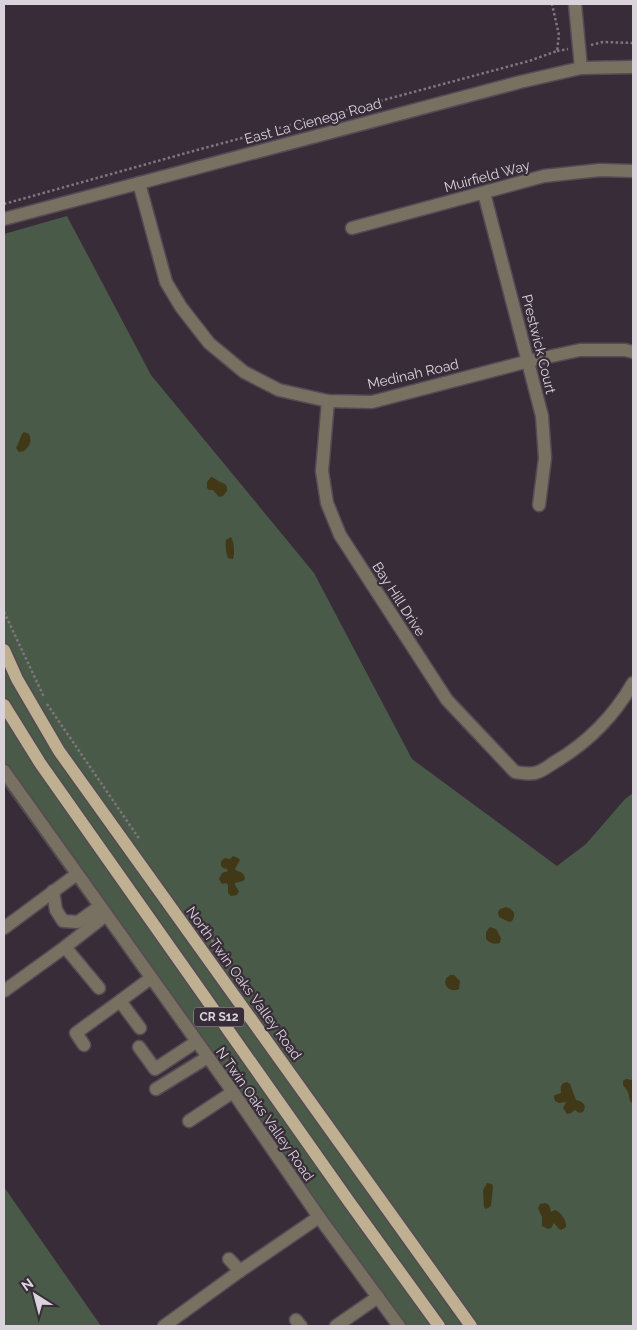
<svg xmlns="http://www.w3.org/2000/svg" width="637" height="1330" font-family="Raleway,sans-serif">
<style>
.green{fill:#4a5a48}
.sand{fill:#413818}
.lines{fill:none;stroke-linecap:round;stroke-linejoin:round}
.minor-casing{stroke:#554a55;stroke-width:15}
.major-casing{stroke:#554a55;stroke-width:15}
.path{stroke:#807580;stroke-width:2.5;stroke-dasharray:2.5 2.5;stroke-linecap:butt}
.minor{stroke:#787161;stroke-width:12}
.major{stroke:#beb090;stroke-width:12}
.labels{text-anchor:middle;stroke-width:4.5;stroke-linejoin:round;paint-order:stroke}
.shield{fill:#382c38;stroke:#aaa1aa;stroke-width:1}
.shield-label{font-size:12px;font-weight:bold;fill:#dbd3db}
.street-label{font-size:14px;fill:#dbd3db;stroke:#382c38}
</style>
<rect width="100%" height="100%" fill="#382c38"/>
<!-- green -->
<g class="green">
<path d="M 67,216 L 151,375 L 314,573 L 412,759 L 557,866 L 586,844 L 625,799 L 633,793 L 633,1326 L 392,1326 L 4,785 L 4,234 Z"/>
<path d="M 4,1187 L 101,1326 L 4,1326 Z"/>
</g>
<!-- sand -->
<g class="sand">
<path d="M 24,432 L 29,434 C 32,441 30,446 24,451 L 19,452 L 16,448 L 17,446 L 22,434 Z"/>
<path d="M 211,477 C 213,477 215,479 217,480 C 222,484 228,482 227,491 L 223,496 L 219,497 L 213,490 L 209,490 L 207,488 L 207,482 Z"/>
<path d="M 231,537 C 234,541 235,554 233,559 L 228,558 C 226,553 225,545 226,540 Z"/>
<path d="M 233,856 L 238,858 L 240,860 L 235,869 L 237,871 C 242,872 244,873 245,879 L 243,881 L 235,883 L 235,885 L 239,891 L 237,895 L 231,896 L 228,893 L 228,885 L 226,883 L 222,884 L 219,879 L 222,873 L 228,871 L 227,869 L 223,868 L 221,866 L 221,861 L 225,858 L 230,859 Z"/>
<path d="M 506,907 C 513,909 517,914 512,921 L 509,922 L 499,917 L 498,912 L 500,909 Z"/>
<path d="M 490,927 L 496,929 L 501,938 L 500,943 C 495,945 489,943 486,939 L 486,932 Z"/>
<path d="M 450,975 L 454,975 L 460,981 L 459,989 C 449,994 439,982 450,975 Z"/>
<path d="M 626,1079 L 633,1080 L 633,1104 L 630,1101 L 628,1092 L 623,1085 L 623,1081 Z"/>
<path d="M 567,1082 L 570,1084 L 576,1100 C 582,1101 588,1105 583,1112 L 579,1113 L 575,1110 L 571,1113 L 567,1114 L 563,1108 L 566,1102 L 559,1103 L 555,1101 L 554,1097 L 555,1095 L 561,1093 C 561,1088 559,1084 567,1082 Z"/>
<path d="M 487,1183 L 492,1184 L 493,1187 L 491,1206 L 486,1209 L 484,1207 L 483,1190 Z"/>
<path d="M 545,1203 L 549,1205 L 551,1212 L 555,1210 C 561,1212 567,1221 566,1227 L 561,1230 L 559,1229 L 554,1223 L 551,1228 L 548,1229 L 542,1226 L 542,1217 L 538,1208 L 540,1204 Z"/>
</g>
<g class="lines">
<defs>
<g id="minor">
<path d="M 575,4 L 581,68"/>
<path d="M 139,183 L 166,282 L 181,307 L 209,343 L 244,372 L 279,390 L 328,401 L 372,402 L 529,361 L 580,350 L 625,350 L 633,352"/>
<path d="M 484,193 L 542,416 L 545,458 L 539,505"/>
<path d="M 4,219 L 520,82 L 581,68 L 633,67"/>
<path d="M 352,228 L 544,176 L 600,170 L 633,171"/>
<path d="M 328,401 L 322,471 L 327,503 L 340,535 L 447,700 L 515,772 C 523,773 531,775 538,772 C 544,770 550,765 555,762 C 587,743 614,716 633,683"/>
<path d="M 4,771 L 233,1092 L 319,1217 L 399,1326"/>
<path d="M 53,891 L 56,910 L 63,921 L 78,922 L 100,906"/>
<path d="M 4,928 L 77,874"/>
<path d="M 99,988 L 65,947 L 106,915"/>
<path d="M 4,991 L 65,947"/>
<path d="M 140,1028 L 120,1001 L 151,978"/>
<path d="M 84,1045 L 76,1033 L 120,1001"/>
<path d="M 139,1047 L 155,1069 L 196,1042"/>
<path d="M 156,1089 L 208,1057"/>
<path d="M 189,1121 L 233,1092"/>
<path d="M 229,1259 L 240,1271 L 319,1217"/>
<path d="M 296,1320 L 301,1326"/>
<path d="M 164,1326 L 240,1271"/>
<path d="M 336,1326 L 378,1297"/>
</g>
<g id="major">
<path d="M 4,650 L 17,679 L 59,751 L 471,1326"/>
<path d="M 4,705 L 40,763 L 350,1203 L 439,1326"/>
</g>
</defs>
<!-- minor casing -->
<use href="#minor" class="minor-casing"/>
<!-- major casing -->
<use href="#major" class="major-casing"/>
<!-- path -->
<g class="path">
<path d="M 591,45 L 603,42 L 633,43"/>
<path d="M 557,51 L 568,49"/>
<path d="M 4,204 L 197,150 L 529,61 L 557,51 L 559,35 L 552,4"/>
<path d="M 4,612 L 44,697"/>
<path d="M 47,704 L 140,840"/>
<path d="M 209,936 L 242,983"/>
</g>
<!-- minor -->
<use href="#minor" class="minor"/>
<!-- major -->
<use href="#major" class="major"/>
</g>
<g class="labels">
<!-- shield labels -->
<rect class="shield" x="194" y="1007.5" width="50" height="19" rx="4"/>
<g class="shield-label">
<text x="219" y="1021">CR S12</text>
</g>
<!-- street labels -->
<g class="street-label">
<text transform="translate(313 121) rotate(-15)" y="5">East La Cienega Road</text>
<text transform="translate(487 176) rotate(-15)" y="5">Muirfield Way</text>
<text transform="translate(539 344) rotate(76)" y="5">Prestwick Court</text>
<text transform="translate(413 374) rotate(-13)" y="5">Medinah Road</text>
<text transform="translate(399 599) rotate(57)" y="5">Bay Hill Drive</text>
<text transform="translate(244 983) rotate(54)" y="5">North Twin Oaks Valley Road</text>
<text transform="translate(265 1114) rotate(55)" y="5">N Twin Oaks Valley Road</text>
</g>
</g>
<!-- border -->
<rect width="637" height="1330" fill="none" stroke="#dbd3db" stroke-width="10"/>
<!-- north arrow -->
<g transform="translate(35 1295) rotate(324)" stroke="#382c38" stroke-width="4" paint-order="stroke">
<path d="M0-4L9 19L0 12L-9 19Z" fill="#dbd3db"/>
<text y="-8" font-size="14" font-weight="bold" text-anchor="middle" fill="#dbd3db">N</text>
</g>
</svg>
